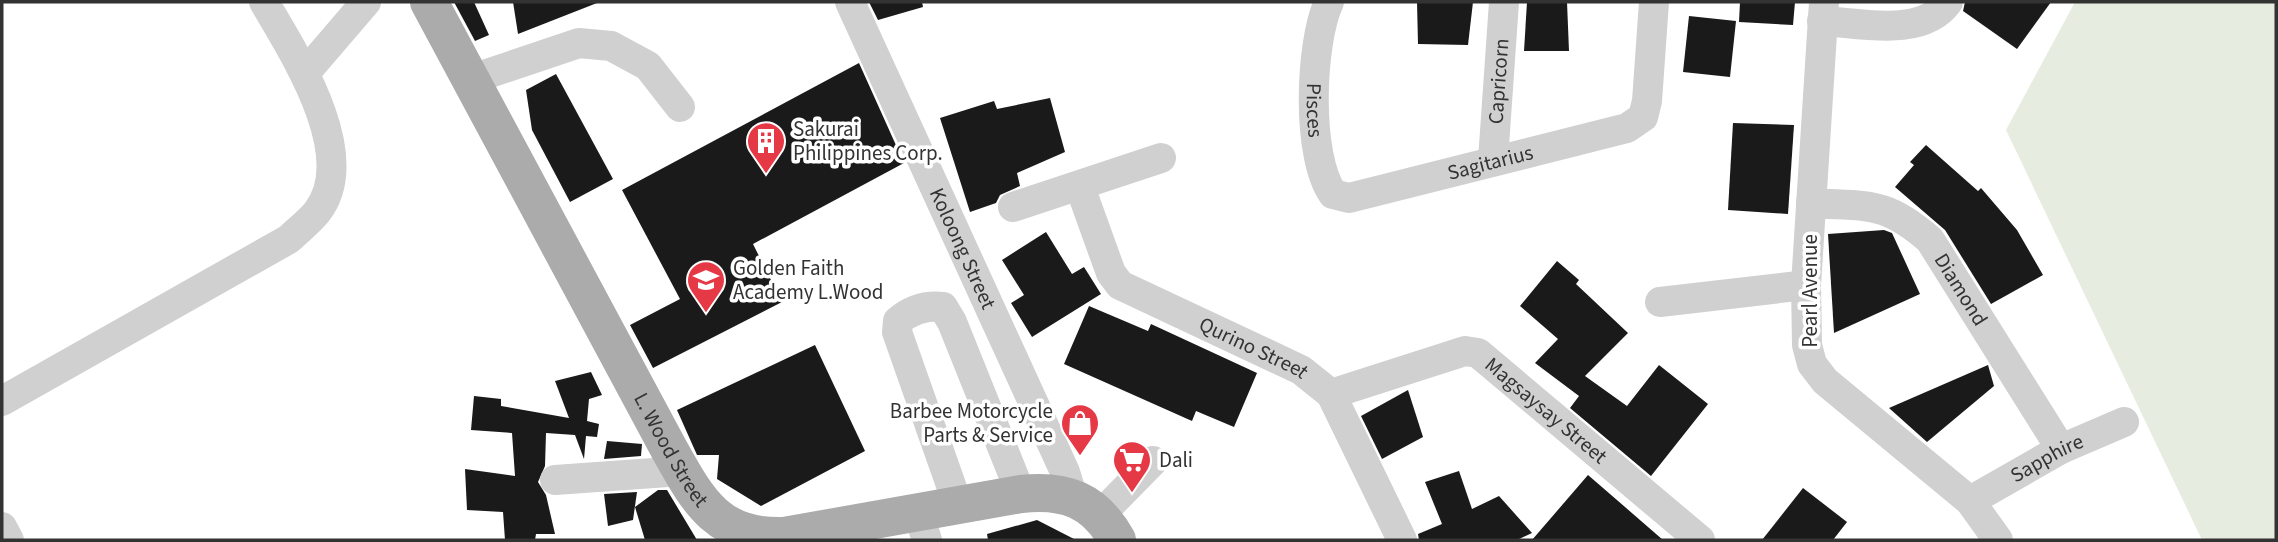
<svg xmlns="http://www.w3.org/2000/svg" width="2278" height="542" font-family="'Source Sans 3',sans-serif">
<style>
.green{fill:#e6ecdf}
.building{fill:#1a1a1a}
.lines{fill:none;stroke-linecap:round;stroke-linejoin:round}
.minor{stroke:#d0d0d0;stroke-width:30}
.major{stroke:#ababab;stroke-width:38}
.labels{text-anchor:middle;stroke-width:7;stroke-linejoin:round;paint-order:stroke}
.street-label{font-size:21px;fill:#333;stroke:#fff}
.poi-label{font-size:21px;fill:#333;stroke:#fff;text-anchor:start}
</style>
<rect width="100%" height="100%" fill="#fff"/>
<!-- green -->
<path class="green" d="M 2075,2 L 2276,2 L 2276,540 L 2202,540 L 2006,130 Z"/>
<!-- building -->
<g class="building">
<path d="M 454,2 L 474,2 L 489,35 L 475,41 Z"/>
<path d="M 513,2 L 596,2 L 597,3 L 518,34 Z"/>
<path d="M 869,2 L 922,2 L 923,7 L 878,20 Z"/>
<path d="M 1417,2 L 1473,2 L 1468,45 L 1418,44 Z"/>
<path d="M 1527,2 L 1567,2 L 1569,51 L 1524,51 Z"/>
<path d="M 1740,2 L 1795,2 L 1793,25 L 1739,22 Z"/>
<path d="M 1965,2 L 2051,2 L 2017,49 L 1963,11 Z"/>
<path d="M 1689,16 L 1736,21 L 1730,77 L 1683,72 Z"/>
<path d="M 859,63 L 904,163 L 753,244 L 782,302 L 653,368 L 630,325 L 680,299 L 622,190 Z"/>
<path d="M 556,74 L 613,179 L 570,202 L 532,130 L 526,90 Z"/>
<path d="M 1050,98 L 1065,152 L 1017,173 L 1020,186 L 1000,195 L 996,203 L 970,212 L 940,118 L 994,101 L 997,109 Z"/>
<path d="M 1733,123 L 1794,125 L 1788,214 L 1728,210 Z"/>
<path d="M 1926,145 L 1978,191 L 1981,188 L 2017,230 L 2043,275 L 1991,304 L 1945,230 L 1895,187 L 1914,165 L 1910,162 Z"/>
<path d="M 1884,230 L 1892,233 L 1920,294 L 1834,333 L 1828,234 Z"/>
<path d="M 1046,232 L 1072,274 L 1084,267 L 1101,294 L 1032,337 L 1011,303 L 1024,295 L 1002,260 Z"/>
<path d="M 1557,261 L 1579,280 L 1576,284 L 1628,333 L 1585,376 L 1627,406 L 1659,365 L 1708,404 L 1651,476 L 1570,408 L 1579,396 L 1535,363 L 1558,339 L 1520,306 Z"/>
<path d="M 1089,306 L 1148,331 L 1151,324 L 1257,373 L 1234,427 L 1196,411 L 1192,421 L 1064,364 Z"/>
<path d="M 815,345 L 865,451 L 761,506 L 717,479 L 719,455 L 697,455 L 677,410 Z"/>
<path d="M 1988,365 L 1994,386 L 1927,442 L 1889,408 Z"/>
<path d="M 591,372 L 602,395 L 589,399 L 587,421 L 599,424 L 597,437 L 586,436 L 584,459 L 575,435 L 546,433 L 545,466 L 538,482 L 546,495 L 555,534 L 536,534 L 535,540 L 505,540 L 503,512 L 467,510 L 465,469 L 515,476 L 512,433 L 471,430 L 474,396 L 501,399 L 501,406 L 569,418 L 555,381 Z"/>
<path d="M 1408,390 L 1423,437 L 1382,459 L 1361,416 Z"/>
<path d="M 607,441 L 642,444 L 641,456 L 604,459 Z"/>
<path d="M 1459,471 L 1472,509 L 1499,496 L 1532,533 L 1517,540 L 1419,540 L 1418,534 L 1442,524 L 1425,482 Z"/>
<path d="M 1588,475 L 1625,507 L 1663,540 L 1532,540 Z"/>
<path d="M 1803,488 L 1847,522 L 1833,540 L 1762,540 Z"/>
<path d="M 658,490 L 667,490 L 697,540 L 645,540 L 635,507 Z"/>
<path d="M 637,492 L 633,520 L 608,526 L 604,494 Z"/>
<path d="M 1037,520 L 1076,540 L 988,540 L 987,534 Z"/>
</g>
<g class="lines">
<!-- minor -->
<g class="minor">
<path id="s1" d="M 850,2 L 1065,472 L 1072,495"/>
<path id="s2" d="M 1329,2 C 1310,43 1306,156 1333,194 L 1349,198 L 1627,128 L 1643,117 L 1647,101 L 1654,2"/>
<path d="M 1824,2 L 1806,285 L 1807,345 L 1812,364 L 1825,381 L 1970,501 L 1998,540"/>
<path d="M 1822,21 C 1861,23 1922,38 1948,2"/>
<path d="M 306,72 L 366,2"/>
<path d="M 472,79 L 579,43 L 611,46 L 648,66 L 680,107"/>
<path id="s3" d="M 1493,160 L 1504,2"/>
<path id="s4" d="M 1080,187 L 1111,273 L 1120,285 L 1301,370 L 1331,394 L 1402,540"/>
<path id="s5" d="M 1811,203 C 1868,207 1884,200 1930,240 L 2061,449"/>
<path d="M 1013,207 L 1161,158"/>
<path d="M 1660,302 L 1806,285"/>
<path id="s6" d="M 1331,394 L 1465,351 L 1478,353 L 1700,540"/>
<path d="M 2,401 L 289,239 C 298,230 309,222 317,212 C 361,156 294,53 264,2"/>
<path d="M 555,480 L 682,471"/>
<path id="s7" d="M 1970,501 L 2061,449 L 2124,422"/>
<path d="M 958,505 L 897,332 L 898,321 C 911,310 926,305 943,307 L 952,322 L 1021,494"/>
<path d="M 918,513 L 927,540"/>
<path d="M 1100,515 L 1153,461"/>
<path d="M 2,527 L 9,540"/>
</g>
<!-- major -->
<path class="major" id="s8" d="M 429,2 L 669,449 C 698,501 717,538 784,536 L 1021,494 C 1065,489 1095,500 1117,540"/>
</g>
<!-- icons -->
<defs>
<symbol id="building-pin" viewBox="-11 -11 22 30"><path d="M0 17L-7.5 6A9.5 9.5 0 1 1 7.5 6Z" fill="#e63946" stroke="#fff"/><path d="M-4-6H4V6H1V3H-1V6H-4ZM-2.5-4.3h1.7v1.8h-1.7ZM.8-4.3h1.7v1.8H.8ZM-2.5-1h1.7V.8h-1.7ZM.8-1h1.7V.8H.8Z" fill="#fff"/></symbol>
<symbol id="school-pin" viewBox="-11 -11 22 30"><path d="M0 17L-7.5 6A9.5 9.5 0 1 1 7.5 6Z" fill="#e63946" stroke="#fff"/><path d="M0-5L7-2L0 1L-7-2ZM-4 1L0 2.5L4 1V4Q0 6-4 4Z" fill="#fff"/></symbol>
<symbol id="shop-pin" viewBox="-11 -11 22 30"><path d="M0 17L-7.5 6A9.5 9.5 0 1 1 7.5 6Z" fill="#e63946" stroke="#fff"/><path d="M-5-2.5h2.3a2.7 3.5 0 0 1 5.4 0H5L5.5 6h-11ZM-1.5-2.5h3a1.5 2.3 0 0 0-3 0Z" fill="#fff"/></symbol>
<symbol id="supermarket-pin" viewBox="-11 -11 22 30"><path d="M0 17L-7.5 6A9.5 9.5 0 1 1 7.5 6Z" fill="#e63946" stroke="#fff"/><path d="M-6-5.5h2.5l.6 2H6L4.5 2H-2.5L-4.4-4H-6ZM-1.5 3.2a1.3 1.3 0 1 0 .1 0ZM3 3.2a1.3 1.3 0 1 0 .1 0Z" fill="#fff"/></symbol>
</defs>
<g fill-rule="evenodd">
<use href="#building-pin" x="744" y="119" width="44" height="60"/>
<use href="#school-pin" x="684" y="258" width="44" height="60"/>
<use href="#shop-pin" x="1058" y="401" width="44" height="60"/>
<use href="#supermarket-pin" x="1110" y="438" width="44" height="60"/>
</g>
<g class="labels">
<!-- street labels -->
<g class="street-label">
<text dy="7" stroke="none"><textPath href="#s3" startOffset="79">Capricorn</textPath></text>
<text dy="7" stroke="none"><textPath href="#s2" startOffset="110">Pisces</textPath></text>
<text dy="7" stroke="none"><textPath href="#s2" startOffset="359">Sagitarius</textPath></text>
<text dy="7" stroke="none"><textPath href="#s1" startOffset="271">Koloong Street</textPath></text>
<text dy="7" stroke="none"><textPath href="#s5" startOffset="187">Diamond</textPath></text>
<text transform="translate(1810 291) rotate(-90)" y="7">Pearl Avenue</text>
<text dy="7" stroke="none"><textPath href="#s4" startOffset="254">Qurino Street</textPath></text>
<text dy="7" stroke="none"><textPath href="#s6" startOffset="243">Magsaysay Street</textPath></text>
<text dy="7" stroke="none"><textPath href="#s8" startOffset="509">L. Wood Street</textPath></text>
<text dy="7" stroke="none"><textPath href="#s7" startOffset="88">Sapphire</textPath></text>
</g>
<!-- poi labels -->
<g class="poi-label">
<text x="793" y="136">Sakurai<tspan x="793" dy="24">Philippines Corp.</tspan></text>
<text x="733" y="275">Golden Faith<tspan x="733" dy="24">Academy L.Wood</tspan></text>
<text x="1053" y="418" text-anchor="end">Barbee Motorcycle<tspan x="1053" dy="24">Parts &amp; Service</tspan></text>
<text x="1159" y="467">Dali</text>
</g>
</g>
<!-- border -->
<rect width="2278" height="542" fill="none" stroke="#333333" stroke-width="7"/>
</svg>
